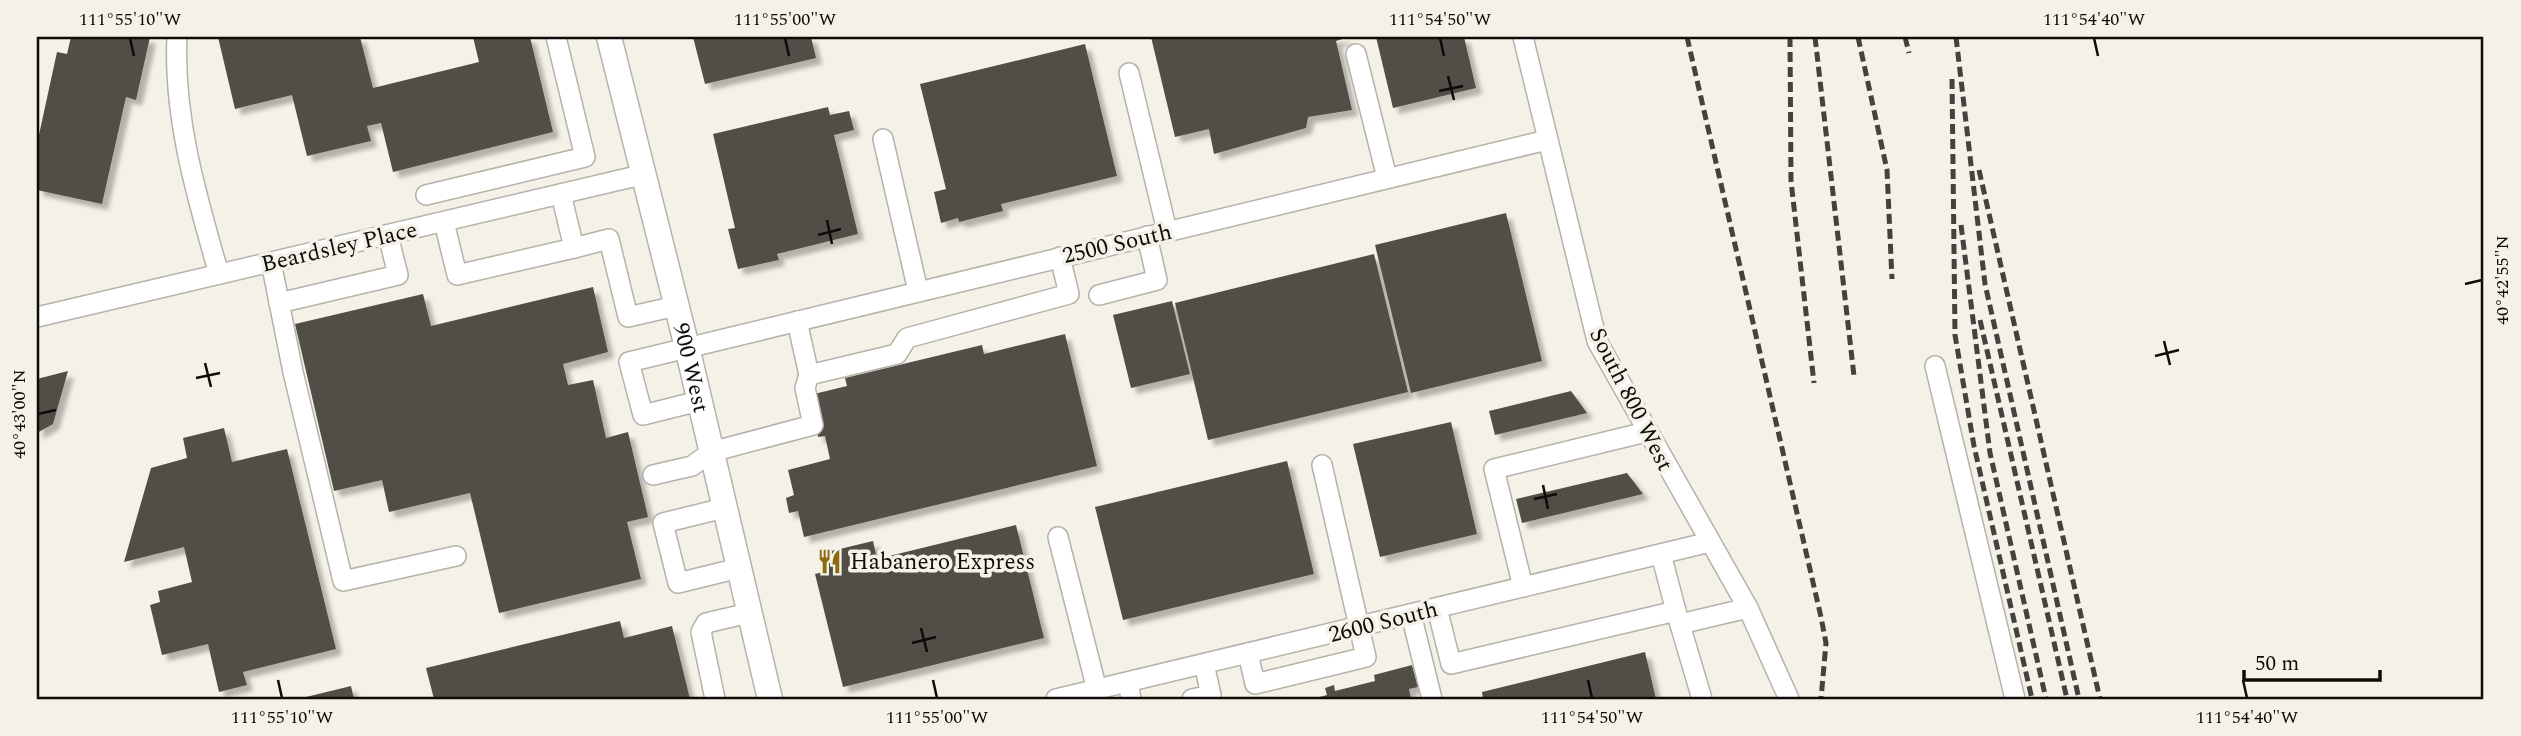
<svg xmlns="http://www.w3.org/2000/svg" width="2521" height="736" font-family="Spectral,serif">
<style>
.building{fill:#514e47;filter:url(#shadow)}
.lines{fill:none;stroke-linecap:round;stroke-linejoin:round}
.minor-casing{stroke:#b6b2aa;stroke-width:22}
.major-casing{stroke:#b6b2aa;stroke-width:27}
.minor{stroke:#fff;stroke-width:19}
.major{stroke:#fff;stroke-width:24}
.rail{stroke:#44423e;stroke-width:5;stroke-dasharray:10 5;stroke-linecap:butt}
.ticks{fill:none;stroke:#0d0c09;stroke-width:2.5}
.labels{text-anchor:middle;stroke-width:7;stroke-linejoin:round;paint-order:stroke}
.street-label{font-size:23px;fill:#0d0c09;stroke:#f4f1e8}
.poi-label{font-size:23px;fill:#0d0c09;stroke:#f4f1e8;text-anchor:start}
.neatline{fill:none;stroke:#0d0c09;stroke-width:2.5}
.ticks-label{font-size:18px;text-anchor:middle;fill:#0d0c09}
</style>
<defs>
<filter id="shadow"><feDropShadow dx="6" dy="6" stdDeviation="2" flood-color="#0004"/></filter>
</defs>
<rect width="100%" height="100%" fill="#f4f1e8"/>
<!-- building -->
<g class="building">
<path d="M 71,37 L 150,37 L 136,100 L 126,97 L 102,204 L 37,190 L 37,144 L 57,52 L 67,54 Z"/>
<path d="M 218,37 L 360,37 L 373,88 L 479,62 L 473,37 L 530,37 L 553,132 L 393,172 L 381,123 L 367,126 L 371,141 L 307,156 L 292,95 L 235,109 Z"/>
<path d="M 693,37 L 811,37 L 816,58 L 705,84 Z"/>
<path d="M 1151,37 L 1349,37 L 1336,41 L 1352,110 L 1308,117 L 1306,128 L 1214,154 L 1209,129 L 1175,137 Z"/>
<path d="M 1376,37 L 1464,37 L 1476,88 L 1393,108 Z"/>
<path d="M 1085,44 L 1117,176 L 1001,204 L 1003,211 L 959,222 L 958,218 L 941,223 L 934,192 L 946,189 L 920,84 Z"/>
<path d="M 828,107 L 830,115 L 849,111 L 854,130 L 834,135 L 858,234 L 777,254 L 779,260 L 738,269 L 728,229 L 735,228 L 713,134 Z"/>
<path d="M 1506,213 L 1542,361 L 1411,393 L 1375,245 Z"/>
<path d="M 1374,254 L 1408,392 L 1208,440 L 1175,303 Z"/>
<path d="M 593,287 L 608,352 L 563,364 L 568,385 L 593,380 L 606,438 L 628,432 L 648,517 L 627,522 L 641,579 L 499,613 L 470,493 L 389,512 L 382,480 L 334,491 L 295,324 L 423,294 L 431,326 Z"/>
<path d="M 1172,301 L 1190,374 L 1131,388 L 1113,315 Z"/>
<path d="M 1065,334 L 1097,466 L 804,537 L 798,511 L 789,513 L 786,498 L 794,495 L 788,470 L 830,459 L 825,436 L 818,437 L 814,394 L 847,386 L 845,378 L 982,345 L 984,354 Z"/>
<path d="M 68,371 L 53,424 L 37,433 L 37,379 Z"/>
<path d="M 1571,391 L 1587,413 L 1495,435 L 1489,411 Z"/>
<path d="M 1451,422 L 1477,534 L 1380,557 L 1353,444 Z"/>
<path d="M 224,428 L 232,462 L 287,449 L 336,649 L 243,672 L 247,685 L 219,692 L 208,644 L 162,655 L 150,605 L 160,602 L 158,591 L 192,582 L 184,547 L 124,562 L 151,468 L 187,458 L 183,438 Z"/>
<path d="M 1287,461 L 1314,574 L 1123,620 L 1095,507 Z"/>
<path d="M 1627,473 L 1643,494 L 1522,523 L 1516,499 Z"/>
<path d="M 1016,525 L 1044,638 L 843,687 L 815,574 L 823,572 L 819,554 L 873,541 L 877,559 Z"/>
<path d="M 620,621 L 624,638 L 672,626 L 690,699 L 434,699 L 426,668 Z"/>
<path d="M 1645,652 L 1656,699 L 1483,699 L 1482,692 Z"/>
<path d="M 1412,665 L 1418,687 L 1409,689 L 1411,699 L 1312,699 L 1327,695 L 1325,688 L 1334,685 L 1335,691 L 1375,681 L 1374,675 Z"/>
<path d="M 351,686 L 354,699 L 302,699 L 302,698 Z"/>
</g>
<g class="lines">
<defs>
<g id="minor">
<path d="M 177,37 C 173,117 197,198 219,274"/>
<path d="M 1523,37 L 1597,341 L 1748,608 L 1789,699"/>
<path d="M 1356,54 L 1387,178"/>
<path d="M 1129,73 L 1167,231"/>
<path d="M 883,139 L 918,291"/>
<path d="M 426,195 L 585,157 L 556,37"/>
<path d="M 444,222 L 457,275 L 574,248 L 561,194"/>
<path d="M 574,248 L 609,239 L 628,317 L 676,306"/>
<path d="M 271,262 L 293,372 L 343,581 L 456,556"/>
<path d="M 1099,295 L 1157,280 L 1147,236"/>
<path d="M 279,303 L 398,275 L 388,235"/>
<path d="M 37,317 L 641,175"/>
<path d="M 797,321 L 809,375 L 897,354 L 907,338 L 1069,294 L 1060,257"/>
<path d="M 1935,366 L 2015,699"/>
<path d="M 699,401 L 643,415 L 629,362 L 1547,140"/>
<path d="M 653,475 L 692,466 L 711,452 L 813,425 L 805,388 L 809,375"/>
<path d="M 724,508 L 663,523 L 678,583 L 739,568"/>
<path d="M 1058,537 L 1097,690"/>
<path d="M 1523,587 L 1494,469 L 1646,432"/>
<path d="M 1437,608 L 1451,664 L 1676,611 L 1661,554"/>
<path d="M 1676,611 L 1702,699"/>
<path d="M 1411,614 L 1432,699"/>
<path d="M 1680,624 L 1748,608"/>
<path d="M 1248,653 L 1255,684 L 1366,657 L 1322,465"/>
<path d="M 1128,682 L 1131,699"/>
<path d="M 715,699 L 701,632 L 706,623 L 749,613"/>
<path d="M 1056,699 L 1710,542"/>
<path d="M 1192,699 L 1211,695 L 1204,664"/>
</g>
<g id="major">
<path id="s1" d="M 609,37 L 687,347 L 770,699"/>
</g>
</defs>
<!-- minor casing -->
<use href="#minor" class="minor-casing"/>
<!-- major casing -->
<use href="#major" class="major-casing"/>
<!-- minor -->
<use href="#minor" class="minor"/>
<!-- major -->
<use href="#major" class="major"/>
<!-- rail -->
<g class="rail">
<path d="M 1687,37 L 1821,617 L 1826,643 L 1821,699"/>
<path d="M 1790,37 L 1791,181 L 1814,383"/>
<path d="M 1815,37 L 1854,376"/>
<path d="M 1858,37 L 1887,170 L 1892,279"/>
<path d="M 1905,37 L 1909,53"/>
<path d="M 1956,37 L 1985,284 L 2079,699"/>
<path d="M 1952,79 L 1955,335 L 1974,446 L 2032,699"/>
<path d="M 1979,170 L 2100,699"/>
<path d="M 1961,225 L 1990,453 L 2046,699"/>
<path d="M 1980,320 L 2067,699"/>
</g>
</g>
<!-- ticks -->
<path class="ticks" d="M 130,38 L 134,56M 785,38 L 789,56M 1440,38 L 1444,56M 2094,38 L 2098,56M 1448,76 L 1454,100M 1439,91 L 1463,86M 827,220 L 832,244M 818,235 L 841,229M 2465,284 L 2482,280M 2164,341 L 2170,365M 2155,356 L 2179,350M 205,363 L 211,387M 196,378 L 220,373M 38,414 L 56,410M 1543,485 L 1548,509M 1534,499 L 1557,494M 921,628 L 927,652M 912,643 L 936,637M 278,680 L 282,698M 933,680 L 937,698M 1588,680 L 1592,698M 2243,680 L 2247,698"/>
<!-- icons -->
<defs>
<symbol id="restaurant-bare" viewBox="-9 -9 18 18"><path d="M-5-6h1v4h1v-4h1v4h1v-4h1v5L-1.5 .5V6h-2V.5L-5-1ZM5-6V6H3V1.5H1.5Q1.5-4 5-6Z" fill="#8b6b0b" stroke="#f4f1e8" stroke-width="2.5" paint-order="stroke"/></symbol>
</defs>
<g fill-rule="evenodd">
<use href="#restaurant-bare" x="812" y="544" width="35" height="35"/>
</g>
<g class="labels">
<!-- street labels -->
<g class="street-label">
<text transform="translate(1117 243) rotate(-13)" y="8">2500 South</text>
<text transform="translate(339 246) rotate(-13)" y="8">Beardsley Place</text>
<text dy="8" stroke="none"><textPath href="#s1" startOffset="341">900 West</textPath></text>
<text transform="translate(1632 399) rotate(63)" y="8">South 800 West</text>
<text transform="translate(1383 621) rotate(-14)" y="8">2600 South</text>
</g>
<!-- poi labels -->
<g class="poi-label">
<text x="850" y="569">Habanero Express</text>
</g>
</g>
<!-- border -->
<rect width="2521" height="736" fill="none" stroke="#f4f1e8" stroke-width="77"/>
<!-- scale -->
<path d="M2244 670v10h136v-10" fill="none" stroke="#0d0c09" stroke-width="3.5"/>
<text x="2255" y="670" font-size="21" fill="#0d0c09" stroke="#f4f1e8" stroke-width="5" paint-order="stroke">50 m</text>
<rect x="38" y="38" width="2444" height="660" class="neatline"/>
<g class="ticks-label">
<text x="130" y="25">111°55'10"W</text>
<text x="785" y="25">111°55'00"W</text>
<text x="1440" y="25">111°54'50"W</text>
<text x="2094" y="25">111°54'40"W</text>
<text transform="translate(2502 280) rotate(-90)" y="6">40°42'55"N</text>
<text transform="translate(19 414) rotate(-90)" y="6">40°43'00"N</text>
<text x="282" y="723">111°55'10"W</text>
<text x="937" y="723">111°55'00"W</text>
<text x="1592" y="723">111°54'50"W</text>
<text x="2247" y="723">111°54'40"W</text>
</g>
</svg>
